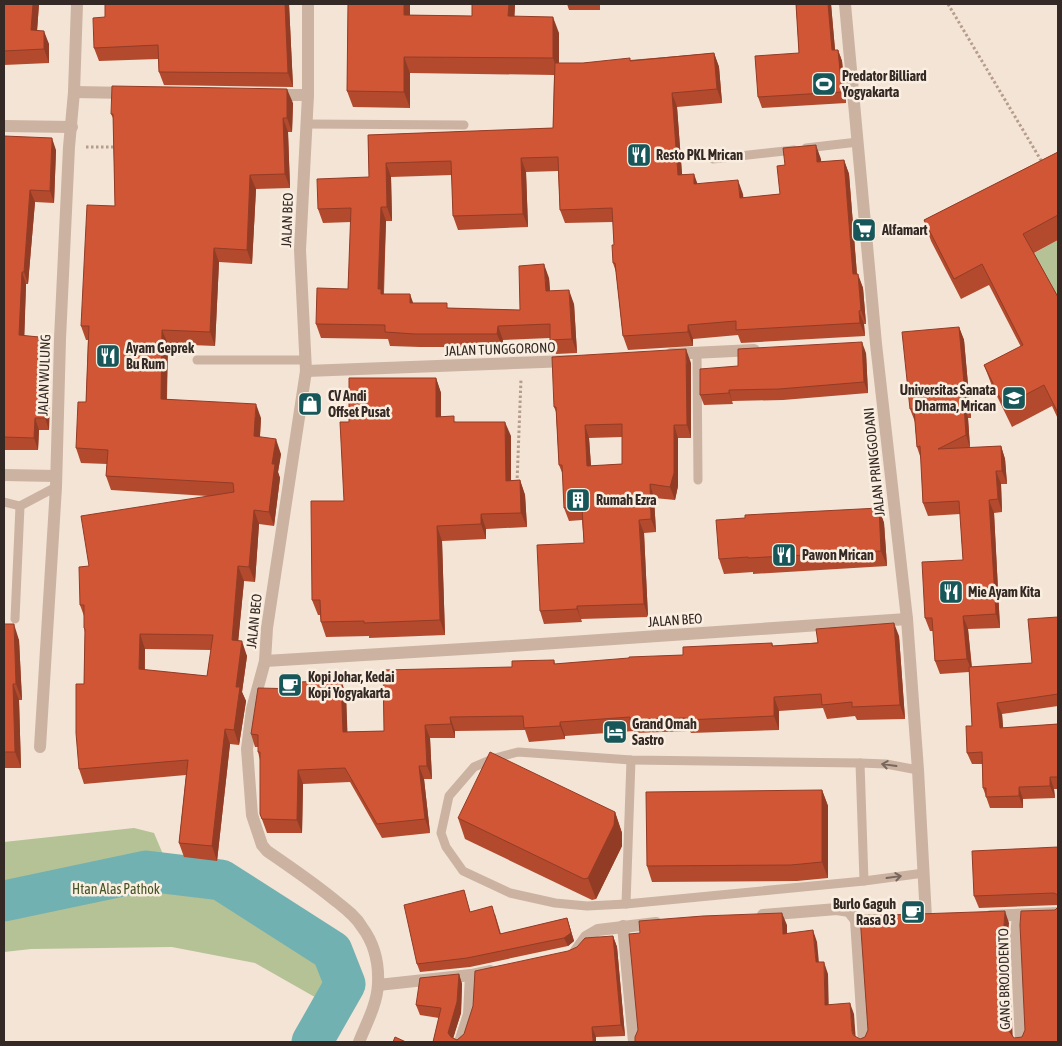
<svg xmlns="http://www.w3.org/2000/svg" width="1062" height="1046" font-family="'Asap Condensed',sans-serif">
<style>
.green{fill:#b4c295}
.lines{fill:none;stroke-linecap:round;stroke-linejoin:round}
.river{stroke:#72b1b1;stroke-width:41}
.path{stroke:#b79c8b;stroke-width:3;stroke-dasharray:2.5 2.5;stroke-linecap:butt}
.lane{stroke:#cbb2a1;stroke-width:9}
.street{stroke:#cbb2a1;stroke-width:12}
.wall{fill:#b34a2e;fill-rule:evenodd}
.shaded-wall{fill:#923c26}
.building{fill:#d05636;stroke:#923c26;fill-rule:evenodd}
.oneway{stroke:#78675c}
.labels{text-anchor:middle;stroke-width:5;stroke-linejoin:round;paint-order:stroke}
.poi-label{font-size:14px;font-weight:bold;fill:#342924;stroke:#faeee1;text-anchor:start}
.street-label{font-size:14px;fill:#342924;stroke:#faeee1}
.park-label{font-size:14px;fill:#455426;stroke:#faeee1}
</style>
<rect width="100%" height="100%" fill="#f3e4d5"/>
<!-- green -->
<g class="green">
<path d="M 1058,240 L 1058,305 L 1031,255 Z"/>
<path d="M 134,828 L 154,833 L 162,852 L 174,868 L 242,886 L 350,962 L 360,982 L 357,1003 L 333,1003 L 313,996 L 255,963 L 172,947 L 31,949 L 4,952 L 4,842 Z"/>
</g>
<g class="lines">
<!-- river -->
<path class="river" d="M 4,901 L 146,871 L 221,880 L 332,951 L 345,984 L 312,1042"/>
<!-- path -->
<g class="path">
<path d="M 948,4 L 1042,162"/>
<path d="M 86,147 L 117,147"/>
<path d="M 517,483 L 521,379"/>
</g>
<!-- lane -->
<g class="lane">
<path d="M 306,124 L 464,125"/>
<path d="M 806,148 L 858,142"/>
<path d="M 713,159 L 794,150"/>
<path d="M 697,353 L 698,480"/>
<path d="M 197,360 L 305,360"/>
<path d="M 4,502 L 20,506 L 56,487"/>
<path d="M 15,619 L 20,506"/>
<path d="M 860,763 L 864,881"/>
<path d="M 918,770 L 886,764 L 860,763 L 631,760 L 518,752 L 495,758 L 474,767 L 449,796 L 441,833 L 446,847 L 463,871 L 510,893 L 555,903 L 587,906 L 626,904 L 864,881 L 924,873"/>
<path d="M 626,904 L 631,760"/>
</g>
<!-- street -->
<g class="street">
<path d="M 308,4 L 308,95 L 300,250 L 306,371 L 267,628 L 265,661 L 252,709 L 247,749 L 252,815 L 262,845 L 267,851 C 289,866 311,881 332,898 C 343,907 355,915 362,927 C 374,943 379,964 378,984 C 377,1005 366,1024 359,1042"/>
<path d="M 845,4 L 876,344 L 907,619 L 918,770 L 926,918"/>
<path d="M 74,92 L 129,93"/>
<path d="M 274,95 L 308,95"/>
<path d="M 4,126 L 72,127"/>
<path d="M 671,354 L 754,350"/>
<path d="M 306,371 L 569,361"/>
<path d="M 4,475 L 56,476"/>
<path d="M 265,661 L 496,647 L 907,619"/>
<path d="M 40,747 L 56,487 L 60,339 L 69,147 L 74,92 L 77,4"/>
<path d="M 763,915 L 837,909 L 849,911 L 856,920 L 876,920"/>
<path d="M 1018,915 L 1016,936 L 1021,1042"/>
<path d="M 991,916 L 1058,913"/>
<path d="M 856,920 L 864,1042"/>
<path d="M 623,926 L 634,1042"/>
<path d="M 576,951 L 586,937 L 598,930 L 656,923"/>
<path d="M 378,985 L 471,975"/>
<path d="M 460,1042 L 469,1014 L 471,975 L 490,971"/>
</g>
</g>
<!-- wall -->
<g class="wall">
<path d="M 4,4 L 39,4 L 37,31 L 49,44 L 49,63 L 4,65 Z"/>
<path d="M 105,4 L 289,4 L 293,87 L 164,85 L 159,72 L 158,59 L 99,61 L 94,48 L 105,17 Z"/>
<path d="M 348,4 L 410,4 L 410,15 L 472,16 L 472,4 L 515,4 L 514,16 L 559,33 L 559,63 L 583,63 L 630,60 L 714,53 L 719,67 L 722,103 L 677,107 L 682,174 L 697,184 L 743,194 L 743,198 L 780,194 L 785,165 L 821,159 L 821,162 L 844,160 L 849,174 L 857,274 L 863,288 L 866,324 L 864,324 L 865,336 L 741,343 L 738,335 L 693,339 L 693,346 L 628,350 L 623,336 L 616,272 L 613,263 L 614,245 L 613,222 L 565,223 L 560,210 L 558,171 L 526,172 L 528,227 L 458,230 L 453,216 L 452,175 L 391,177 L 392,221 L 386,221 L 384,294 L 413,303 L 449,308 L 520,310 L 549,278 L 550,291 L 574,304 L 577,353 L 556,354 L 550,338 L 503,340 L 502,347 L 420,347 L 390,346 L 388,339 L 321,338 L 316,324 L 348,289 L 351,222 L 323,223 L 318,209 L 369,177 L 368,135 L 553,128 L 554,75 L 410,73 L 410,108 L 353,107 L 347,91 Z"/>
<path d="M 567,4 L 600,4 L 600,10 L 569,10 Z"/>
<path d="M 796,4 L 831,4 L 835,50 L 838,50 L 842,61 L 846,103 L 762,108 L 758,97 L 799,53 Z"/>
<path d="M 293,103 L 292,132 L 288,132 L 290,188 L 256,189 L 252,264 L 219,262 L 215,346 L 168,344 L 167,399 L 261,418 L 260,437 L 281,454 L 278,472 L 280,478 L 274,526 L 259,524 L 255,582 L 244,581 L 238,641 L 247,656 L 242,692 L 246,701 L 239,745 L 230,744 L 217,861 L 184,857 L 179,843 L 186,775 L 84,784 L 79,769 L 84,684 L 85,633 L 84,628 L 84,616 L 80,605 L 89,566 L 208,496 L 111,490 L 106,476 L 107,464 L 81,463 L 76,448 L 86,402 L 88,340 L 86,340 L 81,326 L 115,206 L 113,118 L 111,114 ZM 145,649 L 211,650 L 207,676 L 145,670 Z"/>
<path d="M 4,136 L 56,150 L 54,203 L 35,202 L 28,284 L 26,284 L 24,336 L 39,337 L 43,349 L 42,377 L 50,390 L 49,430 L 39,430 L 38,450 L 4,450 Z"/>
<path d="M 1058,152 L 1058,240 L 1034,253 L 1058,297 L 1058,419 L 1052,406 L 1012,427 L 992,386 L 984,365 L 1021,347 L 989,285 L 961,299 L 931,241 L 924,220 Z"/>
<path d="M 959,327 L 964,340 L 971,418 L 968,418 L 970,448 L 1001,446 L 1005,459 L 1007,484 L 1001,484 L 1002,512 L 994,513 L 1000,628 L 968,629 L 972,667 L 1032,663 L 1058,617 L 1058,706 L 1002,714 L 1003,728 L 1058,724 L 1058,789 L 1054,789 L 1055,798 L 1023,799 L 1023,808 L 990,808 L 983,788 L 982,764 L 972,764 L 967,753 L 972,726 L 969,672 L 940,674 L 935,661 L 933,631 L 930,631 L 925,618 L 963,560 L 960,514 L 928,516 L 923,503 L 921,459 L 917,447 L 915,422 L 910,409 Z"/>
<path d="M 866,353 L 868,393 L 783,400 L 732,401 L 733,404 L 704,405 L 700,395 L 738,366 Z"/>
<path d="M 691,363 L 691,438 L 678,438 L 678,486 L 675,500 L 654,498 L 656,532 L 644,533 L 648,617 L 581,619 L 582,622 L 544,624 L 540,611 L 584,543 L 582,520 L 569,521 L 564,508 L 563,475 L 559,465 L 556,412 L 554,407 ZM 622,437 L 622,464 L 591,466 L 589,438 Z"/>
<path d="M 436,378 L 441,393 L 441,417 L 456,422 L 511,436 L 511,480 L 520,480 L 525,495 L 527,527 L 486,529 L 486,539 L 442,541 L 445,635 L 369,638 L 369,636 L 326,637 L 321,622 L 320,615 L 318,615 L 312,600 L 344,501 L 349,422 Z"/>
<path d="M 879,508 L 884,523 L 887,566 L 753,574 L 753,572 L 724,574 L 719,559 Z"/>
<path d="M 4,624 L 19,640 L 22,700 L 19,700 L 21,768 L 4,768 Z"/>
<path d="M 899,636 L 905,719 L 857,720 L 855,716 L 827,719 L 823,708 L 779,711 L 779,730 L 691,733 L 690,731 L 635,733 L 634,731 L 565,736 L 565,739 L 529,742 L 525,730 L 455,731 L 455,738 L 430,738 L 432,779 L 424,779 L 430,833 L 382,838 L 350,782 L 303,784 L 302,833 L 267,833 L 260,814 L 260,760 L 258,752 L 258,747 L 255,747 L 251,734 L 346,694 L 347,732 L 384,731 L 512,667 L 554,660 L 555,664 L 683,655 L 772,643 L 773,646 Z"/>
<path d="M 822,790 L 828,806 L 828,878 L 797,881 L 652,882 L 647,866 Z"/>
<path d="M 615,812 L 622,833 L 622,846 L 596,899 L 592,900 L 465,839 L 458,818 Z"/>
<path d="M 1058,847 L 1058,905 L 979,908 L 974,896 Z"/>
<path d="M 464,890 L 470,912 L 495,914 L 501,934 L 567,918 L 574,941 L 568,946 L 470,967 L 420,972 L 417,964 Z"/>
<path d="M 613,936 L 617,947 L 625,1036 L 596,1037 L 433,1042 L 439,1018 L 420,1015 L 416,1005 L 459,974 L 462,984 L 461,1013 L 453,1038 L 457,1040 L 568,951 Z"/>
</g>
<!-- shaded-wall -->
<g class="shaded-wall">
<path d="M 33,4 L 39,4 L 36,44 L 31,30 Z"/>
<path d="M 285,4 L 289,4 L 293,87 L 288,73 Z"/>
<path d="M 404,4 L 410,4 L 410,31 L 404,15 Z"/>
<path d="M 509,4 L 515,4 L 514,33 L 508,16 Z"/>
<path d="M 828,4 L 831,4 L 836,61 L 832,50 Z"/>
<path d="M 553,17 L 559,33 L 559,75 L 553,58 Z"/>
<path d="M 44,31 L 49,44 L 49,63 L 44,49 Z"/>
<path d="M 838,50 L 842,61 L 846,103 L 842,92 Z"/>
<path d="M 714,53 L 719,67 L 722,103 L 717,89 Z"/>
<path d="M 404,57 L 410,73 L 410,108 L 404,92 Z"/>
<path d="M 287,89 L 293,103 L 292,132 L 287,118 Z"/>
<path d="M 672,93 L 677,107 L 683,188 L 678,175 Z"/>
<path d="M 283,118 L 288,132 L 290,188 L 285,174 Z"/>
<path d="M 52,138 L 56,150 L 54,203 L 50,191 Z"/>
<path d="M 816,145 L 821,159 L 822,176 L 817,162 Z"/>
<path d="M 521,158 L 526,172 L 528,227 L 523,214 Z"/>
<path d="M 844,160 L 849,174 L 858,288 L 853,274 Z"/>
<path d="M 386,163 L 391,177 L 392,221 L 387,207 Z"/>
<path d="M 694,174 L 699,188 L 694,184 Z"/>
<path d="M 250,175 L 256,189 L 252,264 L 247,250 Z"/>
<path d="M 738,180 L 743,194 L 745,212 L 740,198 Z"/>
<path d="M 30,190 L 35,202 L 28,284 L 24,272 Z"/>
<path d="M 381,207 L 386,221 L 383,295 L 386,308 L 378,289 Z"/>
<path d="M 214,248 L 219,262 L 215,346 L 210,332 Z"/>
<path d="M 544,264 L 549,278 L 551,305 L 546,291 Z"/>
<path d="M 22,272 L 26,284 L 24,348 L 19,335 Z"/>
<path d="M 858,274 L 863,288 L 866,324 L 861,310 Z"/>
<path d="M 569,290 L 574,304 L 577,353 L 572,339 Z"/>
<path d="M 410,294 L 415,308 L 410,303 Z"/>
<path d="M 859,311 L 864,324 L 865,336 L 860,323 Z"/>
<path d="M 688,325 L 693,339 L 693,346 L 688,332 Z"/>
<path d="M 498,326 L 503,340 L 502,347 L 497,334 Z"/>
<path d="M 959,327 L 964,340 L 971,418 L 966,405 Z"/>
<path d="M 162,330 L 168,344 L 166,413 L 161,399 Z"/>
<path d="M 39,337 L 43,349 L 41,390 L 37,377 Z"/>
<path d="M 862,342 L 866,353 L 868,393 L 864,382 Z"/>
<path d="M 686,349 L 691,363 L 691,438 L 687,425 Z"/>
<path d="M 46,378 L 50,390 L 49,430 L 45,418 Z"/>
<path d="M 436,378 L 441,393 L 441,432 L 436,417 Z"/>
<path d="M 729,390 L 732,401 L 733,404 L 729,393 Z"/>
<path d="M 256,404 L 261,418 L 259,450 L 254,436 Z"/>
<path d="M 964,405 L 968,418 L 970,448 L 966,435 Z"/>
<path d="M 35,418 L 39,430 L 38,450 L 34,438 Z"/>
<path d="M 505,422 L 511,436 L 511,496 L 506,481 Z"/>
<path d="M 585,425 L 589,438 L 592,480 L 587,466 Z"/>
<path d="M 674,425 L 678,438 L 678,486 L 675,500 L 670,487 Z"/>
<path d="M 276,439 L 281,454 L 278,472 L 280,478 L 274,526 L 269,512 L 272,464 Z"/>
<path d="M 1001,446 L 1005,459 L 1007,484 L 1002,471 Z"/>
<path d="M 996,471 L 1001,484 L 1002,512 L 998,499 Z"/>
<path d="M 520,480 L 525,495 L 527,527 L 521,513 Z"/>
<path d="M 650,484 L 654,498 L 656,532 L 651,519 Z"/>
<path d="M 989,500 L 994,513 L 1000,628 L 996,614 Z"/>
<path d="M 879,508 L 884,523 L 887,566 L 881,551 Z"/>
<path d="M 254,510 L 259,524 L 255,582 L 249,567 Z"/>
<path d="M 481,514 L 486,529 L 486,539 L 481,524 Z"/>
<path d="M 639,520 L 644,533 L 648,617 L 644,604 Z"/>
<path d="M 437,526 L 442,541 L 445,635 L 440,620 Z"/>
<path d="M 238,566 L 244,581 L 237,654 L 232,640 Z"/>
<path d="M 577,606 L 581,619 L 582,622 L 577,609 Z"/>
<path d="M 963,616 L 968,629 L 972,672 L 967,659 Z"/>
<path d="M 894,623 L 899,636 L 905,719 L 900,705 Z"/>
<path d="M 14,624 L 19,640 L 22,700 L 16,684 Z"/>
<path d="M 140,634 L 145,649 L 144,683 L 139,669 Z"/>
<path d="M 242,641 L 247,656 L 242,692 L 246,701 L 239,745 L 234,730 L 236,687 Z"/>
<path d="M 341,680 L 346,694 L 348,746 L 343,732 Z"/>
<path d="M 13,684 L 19,700 L 21,768 L 15,752 Z"/>
<path d="M 774,697 L 779,711 L 779,730 L 774,716 Z"/>
<path d="M 997,703 L 1002,714 L 1004,739 L 1000,728 Z"/>
<path d="M 450,717 L 455,731 L 455,738 L 451,724 Z"/>
<path d="M 560,722 L 565,736 L 565,739 L 560,726 Z"/>
<path d="M 425,725 L 430,738 L 432,779 L 427,766 Z"/>
<path d="M 225,729 L 230,744 L 217,861 L 212,846 Z"/>
<path d="M 419,766 L 424,779 L 430,833 L 425,819 Z"/>
<path d="M 298,770 L 303,784 L 302,833 L 297,820 Z"/>
<path d="M 1050,777 L 1054,789 L 1055,798 L 1050,786 Z"/>
<path d="M 1019,787 L 1023,799 L 1023,808 L 1019,796 Z"/>
<path d="M 822,790 L 828,806 L 828,878 L 822,862 Z"/>
<path d="M 615,812 L 622,833 L 622,846 L 596,899 L 588,878 Z"/>
<path d="M 1005,911 L 1009,923 L 1008,936 L 1013,1042 L 1009,1031 L 1004,925 Z"/>
<path d="M 782,913 L 787,925 L 787,945 L 783,934 Z"/>
<path d="M 567,918 L 574,941 L 568,946 L 564,938 Z"/>
<path d="M 813,930 L 817,942 L 820,974 L 816,962 Z"/>
<path d="M 613,936 L 617,947 L 625,1036 L 621,1025 Z"/>
<path d="M 824,962 L 828,974 L 829,1016 L 825,1005 Z"/>
<path d="M 459,974 L 462,984 L 461,1013 L 452,1042 L 448,1033 Z"/>
<path d="M 850,1003 L 854,1014 L 856,1042 L 852,1031 Z"/>
<path d="M 592,1027 L 596,1037 L 596,1042 L 593,1042 Z"/>
</g>
<!-- building -->
<g class="building">
<path d="M 4,4 L 33,4 L 31,30 L 44,31 L 44,49 L 4,51 Z"/>
<path d="M 105,4 L 285,4 L 288,73 L 159,72 L 158,45 L 94,48 L 93,18 L 105,17 Z"/>
<path d="M 348,4 L 404,4 L 404,15 L 472,16 L 472,4 L 509,4 L 508,16 L 553,17 L 553,58 L 404,57 L 404,92 L 347,91 Z"/>
<path d="M 796,4 L 828,4 L 832,50 L 838,50 L 842,92 L 758,97 L 755,56 L 799,53 Z"/>
<path d="M 714,53 L 717,89 L 672,93 L 678,175 L 694,174 L 694,184 L 738,180 L 740,198 L 780,194 L 777,166 L 785,165 L 783,148 L 816,145 L 817,162 L 844,160 L 853,274 L 858,274 L 861,310 L 859,311 L 860,323 L 736,330 L 736,321 L 688,325 L 688,332 L 623,336 L 615,263 L 613,263 L 612,245 L 614,245 L 612,208 L 560,210 L 558,157 L 521,158 L 523,214 L 453,216 L 451,161 L 386,163 L 387,207 L 381,207 L 378,289 L 381,289 L 381,294 L 410,294 L 410,303 L 447,303 L 447,308 L 520,310 L 519,266 L 544,264 L 546,291 L 569,290 L 572,339 L 550,340 L 550,324 L 498,326 L 497,334 L 415,334 L 385,332 L 385,325 L 316,324 L 317,288 L 348,289 L 351,208 L 318,209 L 317,179 L 369,177 L 368,135 L 553,128 L 555,63 L 583,63 L 630,58 L 630,61 Z"/>
<path d="M 112,86 L 287,89 L 287,118 L 283,118 L 285,174 L 250,175 L 247,250 L 214,248 L 210,332 L 162,330 L 161,399 L 256,404 L 254,436 L 276,439 L 272,464 L 275,464 L 269,512 L 254,510 L 249,567 L 238,566 L 232,640 L 242,641 L 236,687 L 240,687 L 234,730 L 225,729 L 212,846 L 179,843 L 188,760 L 79,769 L 76,733 L 76,684 L 84,684 L 85,629 L 84,628 L 84,605 L 80,605 L 79,567 L 89,566 L 81,516 L 234,492 L 233,483 L 106,476 L 108,450 L 76,448 L 78,402 L 86,402 L 89,326 L 81,326 L 87,205 L 115,206 L 113,114 L 111,114 ZM 140,634 L 213,635 L 207,676 L 139,669 Z"/>
<path d="M 4,136 L 52,138 L 50,191 L 30,190 L 24,272 L 22,272 L 19,335 L 39,337 L 37,377 L 46,378 L 45,418 L 35,418 L 34,438 L 4,437 Z"/>
<path d="M 1058,152 L 1058,215 L 1023,234 L 1058,297 L 1058,413 L 1044,385 L 1004,406 L 984,365 L 1023,345 L 982,264 L 954,279 L 924,220 Z"/>
<path d="M 959,327 L 966,405 L 964,405 L 966,435 L 938,449 L 1001,446 L 1002,471 L 996,471 L 998,499 L 989,500 L 996,614 L 963,616 L 967,659 L 935,661 L 932,618 L 925,618 L 922,562 L 963,560 L 959,501 L 923,503 L 920,446 L 917,447 L 914,409 L 910,409 L 902,332 Z"/>
<path d="M 862,342 L 864,382 L 779,389 L 729,390 L 729,393 L 700,395 L 700,369 L 738,366 L 738,349 Z"/>
<path d="M 686,349 L 687,425 L 674,425 L 674,473 L 670,487 L 650,484 L 651,519 L 639,520 L 644,604 L 577,606 L 577,609 L 540,611 L 537,545 L 584,543 L 582,507 L 564,508 L 562,465 L 559,465 L 556,407 L 554,407 L 552,357 ZM 622,424 L 622,464 L 587,466 L 585,425 Z"/>
<path d="M 349,378 L 436,378 L 436,417 L 454,416 L 454,422 L 505,422 L 506,481 L 520,480 L 521,513 L 481,514 L 481,524 L 437,526 L 440,620 L 364,623 L 364,621 L 321,622 L 320,600 L 312,600 L 311,501 L 344,501 L 340,422 L 349,422 Z"/>
<path d="M 879,508 L 881,551 L 748,558 L 748,557 L 719,559 L 716,520 L 745,518 L 745,515 Z"/>
<path d="M 1058,617 L 1058,694 L 997,703 L 1000,728 L 1058,724 L 1058,777 L 1050,777 L 1050,786 L 1019,787 L 1019,796 L 986,797 L 986,788 L 983,788 L 982,752 L 967,753 L 966,726 L 972,726 L 969,667 L 1032,663 L 1028,619 Z"/>
<path d="M 894,623 L 900,705 L 852,707 L 852,702 L 822,705 L 821,694 L 774,697 L 774,716 L 686,720 L 686,718 L 630,720 L 630,717 L 560,722 L 560,726 L 524,728 L 523,716 L 450,717 L 451,724 L 425,725 L 427,766 L 419,766 L 425,819 L 377,824 L 345,768 L 298,770 L 297,820 L 262,819 L 260,814 L 260,752 L 258,752 L 258,735 L 251,734 L 258,688 L 301,689 L 300,682 L 341,680 L 343,732 L 384,731 L 383,670 L 512,667 L 512,661 L 554,660 L 554,664 L 629,658 L 629,657 L 683,655 L 683,647 L 772,643 L 772,646 L 818,643 L 816,629 Z"/>
<path d="M 4,624 L 14,624 L 16,684 L 13,684 L 15,752 L 4,752 Z"/>
<path d="M 490,752 L 615,812 L 614,825 L 588,878 L 584,879 L 458,818 Z"/>
<path d="M 822,790 L 822,862 L 791,865 L 647,866 L 646,792 Z"/>
<path d="M 1058,847 L 1058,895 L 1054,893 L 974,896 L 972,851 Z"/>
<path d="M 464,890 L 470,912 L 492,906 L 500,934 L 567,918 L 571,933 L 564,938 L 467,958 L 417,964 L 404,905 Z"/>
<path d="M 1058,907 L 1058,1042 L 635,1042 L 635,1037 L 638,1030 L 629,934 L 640,933 L 639,921 L 703,916 L 782,913 L 783,934 L 813,930 L 816,962 L 824,962 L 825,1005 L 850,1003 L 852,1031 L 853,1035 L 860,1039 L 865,1037 L 868,1030 L 860,916 L 1005,911 L 1004,925 L 1009,1031 L 1014,1038 L 1022,1037 L 1025,1030 L 1020,925 L 1021,911 L 1055,910 Z"/>
<path d="M 613,936 L 621,1025 L 592,1027 L 593,1042 L 433,1042 L 441,1008 L 416,1005 L 420,978 L 459,974 L 457,1002 L 448,1033 L 451,1037 L 457,1040 L 464,1034 L 473,1006 L 475,971 L 568,951 L 577,947 L 585,938 Z"/>
<path d="M 395,1037 L 406,1042 L 393,1042 Z"/>
</g>
<!-- one-way arrows -->
<defs><path id="oneway-shaft" d="M-6 0H5M1.5-3L5.5 0L1.5 3" fill="none" stroke-width="1.6" stroke-linecap="round" stroke-linejoin="round" transform="scale(1.25)"/></defs>
<g class="oneway">
<use href="#oneway-shaft" transform="translate(889 765) rotate(-172)"/>
<use href="#oneway-shaft" transform="translate(894 877) rotate(-8)"/>
</g>
<!-- icons -->
<defs>
<symbol id="stadium-square" viewBox="-11 -11 22 22"><rect x="-9" y="-9" width="18" height="18" rx="4" fill="#175759" stroke="#faeee1"/><path d="M0-5a6.5 5 0 1 0 0 10a6.5 5 0 1 0 0-10ZM-3.5-1.8h7v3.6h-7Z" fill="#fff"/></symbol>
<symbol id="restaurant-square" viewBox="-11 -11 22 22"><rect x="-9" y="-9" width="18" height="18" rx="4" fill="#175759" stroke="#faeee1"/><path d="M-5-6h1v4h1v-4h1v4h1v-4h1v5L-1.5 .5V6h-2V.5L-5-1ZM5-6V6H3V1.5H1.5Q1.5-4 5-6Z" fill="#fff"/></symbol>
<symbol id="supermarket-square" viewBox="-11 -11 22 22"><rect x="-9" y="-9" width="18" height="18" rx="4" fill="#175759" stroke="#faeee1"/><path d="M-6-5.5h2.5l.6 2H6L4.5 2H-2.5L-4.4-4H-6ZM-1.5 3.2a1.3 1.3 0 1 0 .1 0ZM3 3.2a1.3 1.3 0 1 0 .1 0Z" fill="#fff"/></symbol>
<symbol id="university-square" viewBox="-11 -11 22 22"><rect x="-9" y="-9" width="18" height="18" rx="4" fill="#175759" stroke="#faeee1"/><path d="M0-5L7-2L0 1L-7-2ZM-4 1L0 2.5L4 1V4Q0 6-4 4Z" fill="#fff"/></symbol>
<symbol id="shop-square" viewBox="-11 -11 22 22"><rect x="-9" y="-9" width="18" height="18" rx="4" fill="#175759" stroke="#faeee1"/><path d="M-5-2.5h2.3a2.7 3.5 0 0 1 5.4 0H5L5.5 6h-11ZM-1.5-2.5h3a1.5 2.3 0 0 0-3 0Z" fill="#fff"/></symbol>
<symbol id="building-square" viewBox="-11 -11 22 22"><rect x="-9" y="-9" width="18" height="18" rx="4" fill="#175759" stroke="#faeee1"/><path d="M-4-6H4V6H1V3H-1V6H-4ZM-2.5-4.3h1.7v1.8h-1.7ZM.8-4.3h1.7v1.8H.8ZM-2.5-1h1.7V.8h-1.7ZM.8-1h1.7V.8H.8Z" fill="#fff"/></symbol>
<symbol id="cafe-square" viewBox="-11 -11 22 22"><rect x="-9" y="-9" width="18" height="18" rx="4" fill="#175759" stroke="#faeee1"/><path d="M-5.5-4.5H6V0H3Q3 3.5 0 3.5H-2.5Q-5.5 3.5-5.5 0ZM3-3.2v2h1.7v-2ZM-6 4.5H4V6H-6Z" fill="#fff"/></symbol>
<symbol id="hotel-square" viewBox="-11 -11 22 22"><rect x="-9" y="-9" width="18" height="18" rx="4" fill="#175759" stroke="#faeee1"/><path d="M-6-4.5h1.5V1H6V5H4.5V3h-9V5H-6ZM-4 0a1.8 1.8 0 1 1 3.6 0ZM.5 0V-2.5h3Q6-2.5 6 0Z" fill="#fff"/></symbol>
</defs>
<g fill-rule="evenodd">
<use href="#stadium-square" x="810" y="70" width="28" height="28"/>
<use href="#restaurant-square" x="625" y="141" width="28" height="28"/>
<use href="#supermarket-square" x="850" y="216" width="28" height="28"/>
<use href="#restaurant-square" x="94" y="342" width="28" height="28"/>
<use href="#university-square" x="1000" y="384" width="28" height="28"/>
<use href="#shop-square" x="296" y="390" width="28" height="28"/>
<use href="#building-square" x="564" y="486" width="28" height="28"/>
<use href="#restaurant-square" x="770" y="541" width="28" height="28"/>
<use href="#restaurant-square" x="937" y="578" width="28" height="28"/>
<use href="#cafe-square" x="276" y="671" width="28" height="28"/>
<use href="#hotel-square" x="601" y="718" width="28" height="28"/>
<use href="#cafe-square" x="899" y="898" width="28" height="28"/>
</g>
<g class="labels">
<!-- poi labels -->
<g class="poi-label">
<text x="842" y="81">Predator Billiard<tspan x="842" dy="16">Yogyakarta</tspan></text>
<text x="656" y="160">Resto PKL Mrican</text>
<text x="882" y="235">Alfamart</text>
<text x="126" y="353">Ayam Geprek<tspan x="126" dy="16">Bu Rum</tspan></text>
<text x="996" y="395" text-anchor="end">Universitas Sanata<tspan x="996" dy="16">Dharma, Mrican</tspan></text>
<text x="328" y="401">CV Andi<tspan x="328" dy="16">Offset Pusat</tspan></text>
<text x="596" y="505">Rumah Ezra</text>
<text x="802" y="560">Pawon Mrican</text>
<text x="968" y="597">Mie Ayam Kita</text>
<text x="308" y="682">Kopi Johar, Kedai<tspan x="308" dy="16">Kopi Yogyakarta</tspan></text>
<text x="632" y="729">Grand Omah<tspan x="632" dy="16">Sastro</tspan></text>
<text x="896" y="909" text-anchor="end">Burlo Gaguh<tspan x="896" dy="16">Rasa 03</tspan></text>
</g>
<!-- street labels -->
<g class="street-label">
<text transform="translate(287 220) rotate(-88)" y="5">JALAN BEO</text>
<text transform="translate(500 349) rotate(-2)" y="5">JALAN TUNGGORONO</text>
<text transform="translate(44 375) rotate(-88)" y="5">JALAN WULUNG</text>
<text transform="translate(874 462) rotate(-96)" y="5">JALAN PRINGGODANI</text>
<text transform="translate(675 620) rotate(-4)" y="5">JALAN BEO</text>
<text transform="translate(254 621) rotate(-84)" y="5">JALAN BEO</text>
<text transform="translate(1004 979) rotate(-91)" y="5">GANG BROJODENTO</text>
</g>
<!-- park labels -->
<g class="park-label">
<text x="116" y="894">Htan Alas Pathok</text>
</g>
</g>
<!-- border -->
<rect width="1062" height="1046" fill="none" stroke="#342924" stroke-width="10"/>
</svg>
